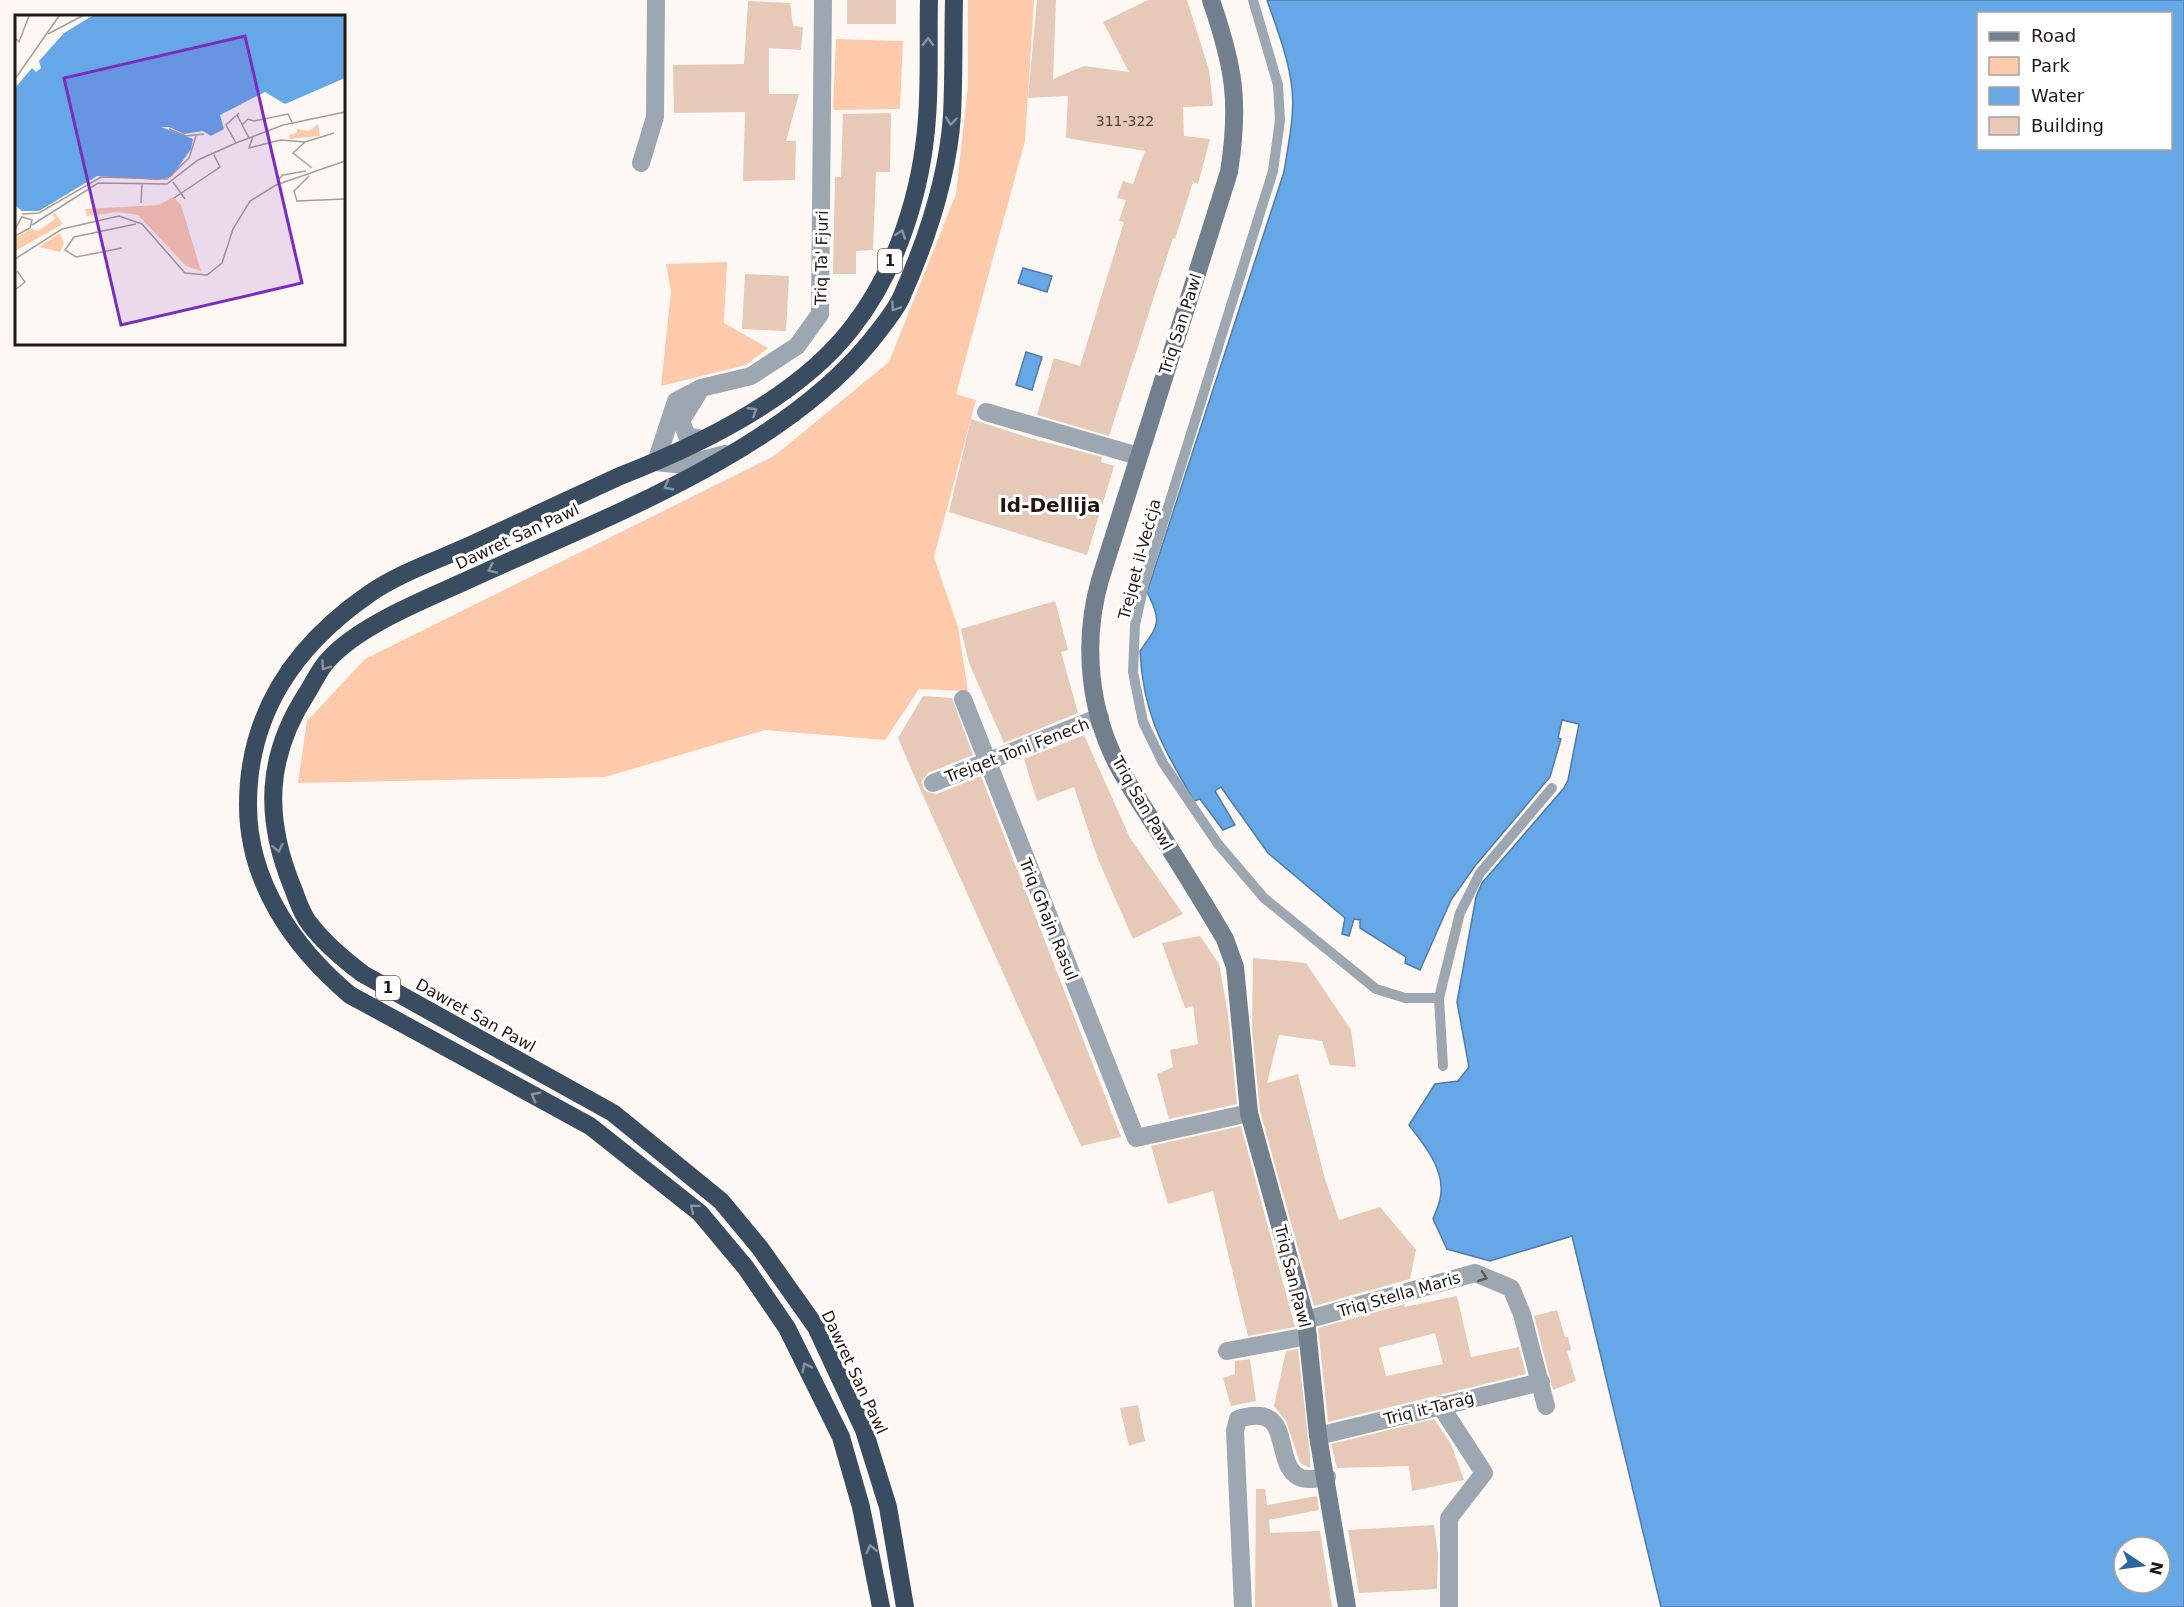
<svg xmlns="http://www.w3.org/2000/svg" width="2184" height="1607" font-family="'DejaVu Sans',sans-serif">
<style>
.green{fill:#fdcbab}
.water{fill:#66a7e8;stroke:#527ca8;stroke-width:1.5;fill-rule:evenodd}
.building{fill:#e6c9b7;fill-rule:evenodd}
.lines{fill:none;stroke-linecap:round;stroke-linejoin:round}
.lane{stroke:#9da7b1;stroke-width:10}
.street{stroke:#9da7b1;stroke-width:18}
.secondary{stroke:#72808e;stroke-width:18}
.highway{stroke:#394c60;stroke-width:18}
.oneway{stroke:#8894a0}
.oneway2{stroke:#595859}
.labels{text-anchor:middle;stroke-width:6;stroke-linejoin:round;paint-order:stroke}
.number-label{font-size:14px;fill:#53443a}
.shield{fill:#fff;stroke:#645d58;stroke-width:1.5}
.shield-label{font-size:15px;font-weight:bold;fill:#221811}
.street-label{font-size:16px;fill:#221811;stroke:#fff}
.quarter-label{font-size:20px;font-weight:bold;fill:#221811;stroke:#fff}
.inset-road{fill:none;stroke:#a69e99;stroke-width:1.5}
.view{fill:#7b2cbf;fill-opacity:0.15;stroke:#7b2cbf;stroke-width:3}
.inset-edge{fill:none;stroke:#221811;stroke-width:3}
</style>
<rect width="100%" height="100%" fill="#fef8f4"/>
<!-- green -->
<g class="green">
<path d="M 968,0 L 1034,0 L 1025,141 L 956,394 L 976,400 L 934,557 L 958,627 L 968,691 L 919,689 L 885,740 L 765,730 L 605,777 L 298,783 L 307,721 L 365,659 L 774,456 L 889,362 L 956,194 L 968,86 Z"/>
<path d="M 836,39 L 903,41 L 900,109 L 833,110 Z"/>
<path d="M 727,262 L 724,323 L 768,348 L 746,365 L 661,386 L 671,291 L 666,264 Z"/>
</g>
<!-- water -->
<g class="water">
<path d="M 1267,0 L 2184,0 L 2184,1607 L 1661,1607 L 1572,1236 L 1490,1261 L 1447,1249 L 1433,1219 C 1436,1211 1441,1201 1441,1192 C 1443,1167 1423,1143 1409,1125 L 1435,1084 L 1458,1081 L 1469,1067 L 1457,1002 L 1476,897 L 1482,883 L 1564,788 L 1568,780 L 1579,724 L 1562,720 L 1558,738 L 1561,739 L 1550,777 L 1475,866 L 1451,900 L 1420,970 L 1405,963 L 1406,957 L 1360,928 L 1360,920 L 1354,919 L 1349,936 L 1342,934 L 1345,918 L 1268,853 L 1221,787 L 1215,791 L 1235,825 L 1223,830 L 1200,799 L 1194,801 C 1163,747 1143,715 1140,651 C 1159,625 1162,622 1147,592 L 1284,172 C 1288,145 1295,116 1292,89 C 1289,59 1277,29 1267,0 ZM 1978,14 L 2170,14 L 2170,148 L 1978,148 ZM 2124,1547 L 2160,1547 L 2160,1583 L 2124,1583 Z"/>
<path d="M 1023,268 L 1052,276 L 1047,292 L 1018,283 Z"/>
<path d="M 1026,352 L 1042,357 L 1032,390 L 1016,385 Z"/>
</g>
<!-- building -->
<g class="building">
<rect x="847" y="0" width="49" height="24"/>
<path d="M 1037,0 L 1056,0 L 1053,79 L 1084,66 L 1129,72 L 1103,22 L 1148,0 L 1187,0 L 1209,70 L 1213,106 L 1183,107 L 1184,136 L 1210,139 L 1198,184 L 1193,182 L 1175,239 L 1173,238 L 1109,436 L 1037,415 L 1054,358 L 1080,366 L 1124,222 L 1119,221 L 1126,200 L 1117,198 L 1123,181 L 1133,184 L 1145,151 L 1066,138 L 1068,96 L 1028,98 Z"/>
<path d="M 748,1 L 790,3 L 793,26 L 803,27 L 801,50 L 769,48 L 769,94 L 799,94 L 786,141 L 796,141 L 795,180 L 743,181 L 745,112 L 674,113 L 673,65 L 744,64 Z"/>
<path d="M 891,113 L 890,172 L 876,172 L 873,250 L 856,251 L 856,274 L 833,274 L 835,177 L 841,177 L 843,114 Z"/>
<path d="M 745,274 L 789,276 L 786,331 L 742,329 Z"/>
<path d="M 971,419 L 1030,438 L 1102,457 L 1101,462 L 1114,466 L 1087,555 L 949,512 Z"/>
<path d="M 1055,601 L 1068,650 L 1061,652 L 1078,713 L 1004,743 L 969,663 L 961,629 Z"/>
<path d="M 923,696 L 952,698 L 973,755 L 928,773 L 922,781 L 923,788 L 927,792 L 937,794 L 981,776 L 1121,1137 L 1081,1146 L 916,780 L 898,738 Z"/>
<path d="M 1084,735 L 1130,838 L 1183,914 L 1133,939 L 1097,857 L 1074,787 L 1037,801 L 1024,759 Z"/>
<path d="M 1200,936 L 1219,964 L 1228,1014 L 1237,1104 L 1169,1119 L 1157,1074 L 1173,1067 L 1170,1050 L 1198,1044 L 1193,1006 L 1185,1008 L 1162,943 Z"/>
<path d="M 1253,958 L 1306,963 L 1351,1030 L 1356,1067 L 1330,1065 L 1322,1041 L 1279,1035 L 1267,1083 L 1298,1074 L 1325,1179 L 1339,1220 L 1380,1207 L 1416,1250 L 1410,1279 L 1314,1306 L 1260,1111 L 1252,1030 Z"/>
<path d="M 1241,1126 L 1295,1327 L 1248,1336 L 1213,1191 L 1168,1204 L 1151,1146 Z"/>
<path d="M 1457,1296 L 1471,1357 L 1519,1347 L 1526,1374 L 1328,1422 L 1318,1328 L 1405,1304 L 1404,1307 ZM 1435,1333 L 1443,1364 L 1386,1376 L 1379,1348 Z"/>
<path d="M 1557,1310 L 1565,1337 L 1568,1337 L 1571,1350 L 1567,1351 L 1576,1381 L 1553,1390 L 1534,1316 Z"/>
<path d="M 1298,1349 L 1310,1456 L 1310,1468 L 1300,1463 L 1286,1421 L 1274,1406 L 1286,1351 Z"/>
<path d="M 1250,1359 L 1256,1401 L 1231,1406 L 1223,1378 L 1235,1374 L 1235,1361 Z"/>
<path d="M 1138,1405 L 1145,1441 L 1129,1446 L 1120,1408 Z"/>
<path d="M 1434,1419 L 1451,1444 L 1464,1480 L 1412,1491 L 1409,1466 L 1337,1468 L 1331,1444 Z"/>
<path d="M 1256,1489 L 1265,1489 L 1267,1505 L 1317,1496 L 1319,1510 L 1269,1520 L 1270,1533 L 1320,1531 L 1332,1607 L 1255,1607 Z"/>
<path d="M 1434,1525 L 1438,1554 L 1437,1589 L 1359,1593 L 1348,1530 Z"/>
</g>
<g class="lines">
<!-- lane -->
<g class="lane">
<path d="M 1253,0 L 1278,85 L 1280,120 L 1273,171 L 1144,584 L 1135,625 L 1133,672 L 1143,722 L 1163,763 L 1218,844 L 1264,898 L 1376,989 L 1405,998 L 1439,998"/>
<path d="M 1443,1066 L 1439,998 L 1460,913 L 1480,873 L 1552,788"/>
</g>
<!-- street -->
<g class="street">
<path d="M 641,163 L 655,117 L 656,0"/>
<path d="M 700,390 L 681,421 L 687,436 L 702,439"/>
<path d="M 986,412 L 1138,456"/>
<path d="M 725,454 L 683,465 L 656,462 L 676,401 L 701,388 L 751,376 L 797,346 L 820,314 L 823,0"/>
<path d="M 963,699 L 1136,1138 L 1249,1113"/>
<path d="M 933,783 L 1100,717"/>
<path d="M 1306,1320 L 1475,1273 L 1511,1288 L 1522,1314 L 1546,1406"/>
<path d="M 1227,1351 L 1308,1336"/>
<path d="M 1440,1405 L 1484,1473 L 1449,1518 L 1449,1607"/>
<path d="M 1318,1436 L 1541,1382"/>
<path d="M 1243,1607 L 1235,1431 L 1238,1419 C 1296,1401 1271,1462 1299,1477 C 1307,1481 1318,1478 1327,1477"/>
</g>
<!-- secondary -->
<path class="secondary" d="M 1211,0 C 1234,67 1240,102 1229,172 L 1100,580 C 1082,643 1089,714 1121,771 C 1133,792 1147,813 1160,833 C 1182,868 1204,903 1225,939 L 1235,967 L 1249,1113 L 1306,1320 L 1318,1436 L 1347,1607"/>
<!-- highway -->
<g class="highway">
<path d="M 881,1607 L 861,1507 L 841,1437 L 787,1328 L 746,1268 L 700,1213 L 590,1126 L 350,995 C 293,947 248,882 248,805 C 248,713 294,646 369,594 C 399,573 438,560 471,545 C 521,522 570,499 620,476 C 700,445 797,398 851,329 C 897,271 922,191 927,118 C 930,79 928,39 929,0"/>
<path d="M 905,1607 L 888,1507 L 864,1430 L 816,1327 L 760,1248 L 721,1201 L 613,1113 L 363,974 C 343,959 324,943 309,923 C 301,913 297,898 292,886 C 264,817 266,756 307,693 C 314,682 320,668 329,659 C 361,624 427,599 470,579 C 601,519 777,455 870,342 C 880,329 894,313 901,298 C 926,242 948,176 952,115 C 954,77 953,38 954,0"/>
</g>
</g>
<!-- one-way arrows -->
<defs><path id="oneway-chevron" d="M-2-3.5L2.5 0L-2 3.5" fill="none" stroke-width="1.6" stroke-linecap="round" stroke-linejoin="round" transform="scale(1.5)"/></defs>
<g class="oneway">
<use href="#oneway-chevron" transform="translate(928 42) rotate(-89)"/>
<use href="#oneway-chevron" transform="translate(951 121) rotate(97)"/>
<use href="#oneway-chevron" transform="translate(901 234) rotate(-70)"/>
<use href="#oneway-chevron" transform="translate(895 307) rotate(124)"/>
<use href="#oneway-chevron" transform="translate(753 411) rotate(-33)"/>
<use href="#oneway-chevron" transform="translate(668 486) rotate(152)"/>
<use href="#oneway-chevron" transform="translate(492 569) rotate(155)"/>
<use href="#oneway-chevron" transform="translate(325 666) rotate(125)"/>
<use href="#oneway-chevron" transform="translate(278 848) rotate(78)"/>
<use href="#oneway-chevron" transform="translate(535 1096) rotate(-152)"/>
<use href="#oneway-chevron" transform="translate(694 1208) rotate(-140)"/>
<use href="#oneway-chevron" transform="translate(806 1367) rotate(-116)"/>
<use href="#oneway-chevron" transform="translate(871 1549) rotate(-103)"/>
</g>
<use class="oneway2" href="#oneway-chevron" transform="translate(1483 1277) rotate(20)"/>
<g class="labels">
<!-- number labels -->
<g class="number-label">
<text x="1125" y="126">311-322</text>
</g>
<!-- shield labels -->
<g class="shield">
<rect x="878" y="249" width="24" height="24" rx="4.5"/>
<rect x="376" y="976" width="24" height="24" rx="4.5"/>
</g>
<g class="shield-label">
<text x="890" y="266">1</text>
<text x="388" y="993">1</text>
</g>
<!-- street labels -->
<g class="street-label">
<text transform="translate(821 258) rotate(-89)" y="6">Triq Ta' Fjuri</text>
<text transform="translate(1180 324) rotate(-72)" y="6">Triq San Pawl</text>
<text transform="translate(517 536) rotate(-25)" y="6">Dawret San Pawl</text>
<text transform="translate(1139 559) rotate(-75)" y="6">Trejqet il-Veċċja</text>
<text transform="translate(1017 750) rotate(-21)" y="6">Trejqet Toni Fenech</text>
<text transform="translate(1143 803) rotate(60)" y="6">Triq San Pawl</text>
<text transform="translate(1049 919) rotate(68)" y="6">Triq Għajn Rasul</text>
<text transform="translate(476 1015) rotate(29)" y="6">Dawret San Pawl</text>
<text transform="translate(1293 1276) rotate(76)" y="6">Triq San Pawl</text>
<text transform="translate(1399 1294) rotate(-16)" y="6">Triq Stella Maris</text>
<text transform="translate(855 1372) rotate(65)" y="6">Dawret San Pawl</text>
<text transform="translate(1429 1408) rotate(-14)" y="6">Triq it-Taraġ</text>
</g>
<!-- quarter labels -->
<g class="quarter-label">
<text x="1050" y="512">Id-Dellija</text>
</g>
</g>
<!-- overview -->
<g transform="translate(15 15)">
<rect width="330" height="330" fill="#fef8f4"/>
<path d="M 303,109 L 305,121 L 275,124 L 274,120 L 282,118 L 282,114 L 294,116 ZM 158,182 L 166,190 L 186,256 L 171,251 L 123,200 L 103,197 L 72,201 L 70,194 L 144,190 ZM 40,198 L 48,209 L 0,236 L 0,223 L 17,214 L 23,216 L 40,204 L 37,199 ZM 45,218 L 49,229 L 45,237 L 24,232 Z" fill="#fdcbab"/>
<path d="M 77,1 L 330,1 L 330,63 L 270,89 L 250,77 L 205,100 L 209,114 L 196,121 L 188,116 L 169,119 L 154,112 L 146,112 L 178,124 L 176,134 L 157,161 L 143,165 L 82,161 L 24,196 L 7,196 L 0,190 L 0,73 L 17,53 L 21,57 L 26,53 L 24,46 L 49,18 Z" fill="#66a7e8"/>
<path class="inset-road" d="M 33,19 L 67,1M 0,23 L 4,27 L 14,1M 0,64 L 44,1M 222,100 L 234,123M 227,110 L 233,104 L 239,106 L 273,99 L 278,109M 154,114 L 171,121 L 189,119M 238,121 L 234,133 L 265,125 L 290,127 L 319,118M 290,127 L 278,138 L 297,153M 221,128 L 211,110 L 224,98M 294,161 L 279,176 L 282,186 L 330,184M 262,166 L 268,160 L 291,156M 158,167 L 170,184M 159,183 L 205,152 L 199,140M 126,188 L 127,169M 7,199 L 24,198 L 86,162 L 152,164 L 174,143 L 181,121M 17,210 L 83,168 L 152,169 L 183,145 L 221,128 L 268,110 L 330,97M 0,214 L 7,202 L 17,205 L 15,213 L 0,221M 107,233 L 61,242 L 50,235 L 59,222 L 121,209M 0,244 L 47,214 L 104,201 L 127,209 L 170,258 L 192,260 L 207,248 L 218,214 L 235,186 L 261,170 L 330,146M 0,275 L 10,267 L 2,256"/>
<path class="view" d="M 230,21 L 287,268 L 106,310 L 49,63 Z"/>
<rect width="330" height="330" class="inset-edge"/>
</g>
<!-- legend -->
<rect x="1977" y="12" width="195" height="138" fill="#ffffff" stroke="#a7a3a0" stroke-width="1.5"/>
<rect x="1989" y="32" width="30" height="9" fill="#72808e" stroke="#a7a3a0" stroke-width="1.5"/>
<text x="2031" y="42" font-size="18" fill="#221811">Road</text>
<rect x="1989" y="57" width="30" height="18" fill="#fdcbab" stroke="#a7a3a0" stroke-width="1.5"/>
<text x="2031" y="72" font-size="18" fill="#221811">Park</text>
<rect x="1989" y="87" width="30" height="18" fill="#66a7e8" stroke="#a7a3a0" stroke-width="1.5"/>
<text x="2031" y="102" font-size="18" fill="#221811">Water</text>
<rect x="1989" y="117" width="30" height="18" fill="#e6c9b7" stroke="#a7a3a0" stroke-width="1.5"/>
<text x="2031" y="132" font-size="18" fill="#221811">Building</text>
<!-- north arrow -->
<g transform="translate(2142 1565) rotate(103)"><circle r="28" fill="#ffffff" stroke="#a7a3a0" stroke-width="1.5"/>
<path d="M0-4.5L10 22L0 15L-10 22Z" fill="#2b679e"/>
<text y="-9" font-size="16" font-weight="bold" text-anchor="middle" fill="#221811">N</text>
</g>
</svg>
